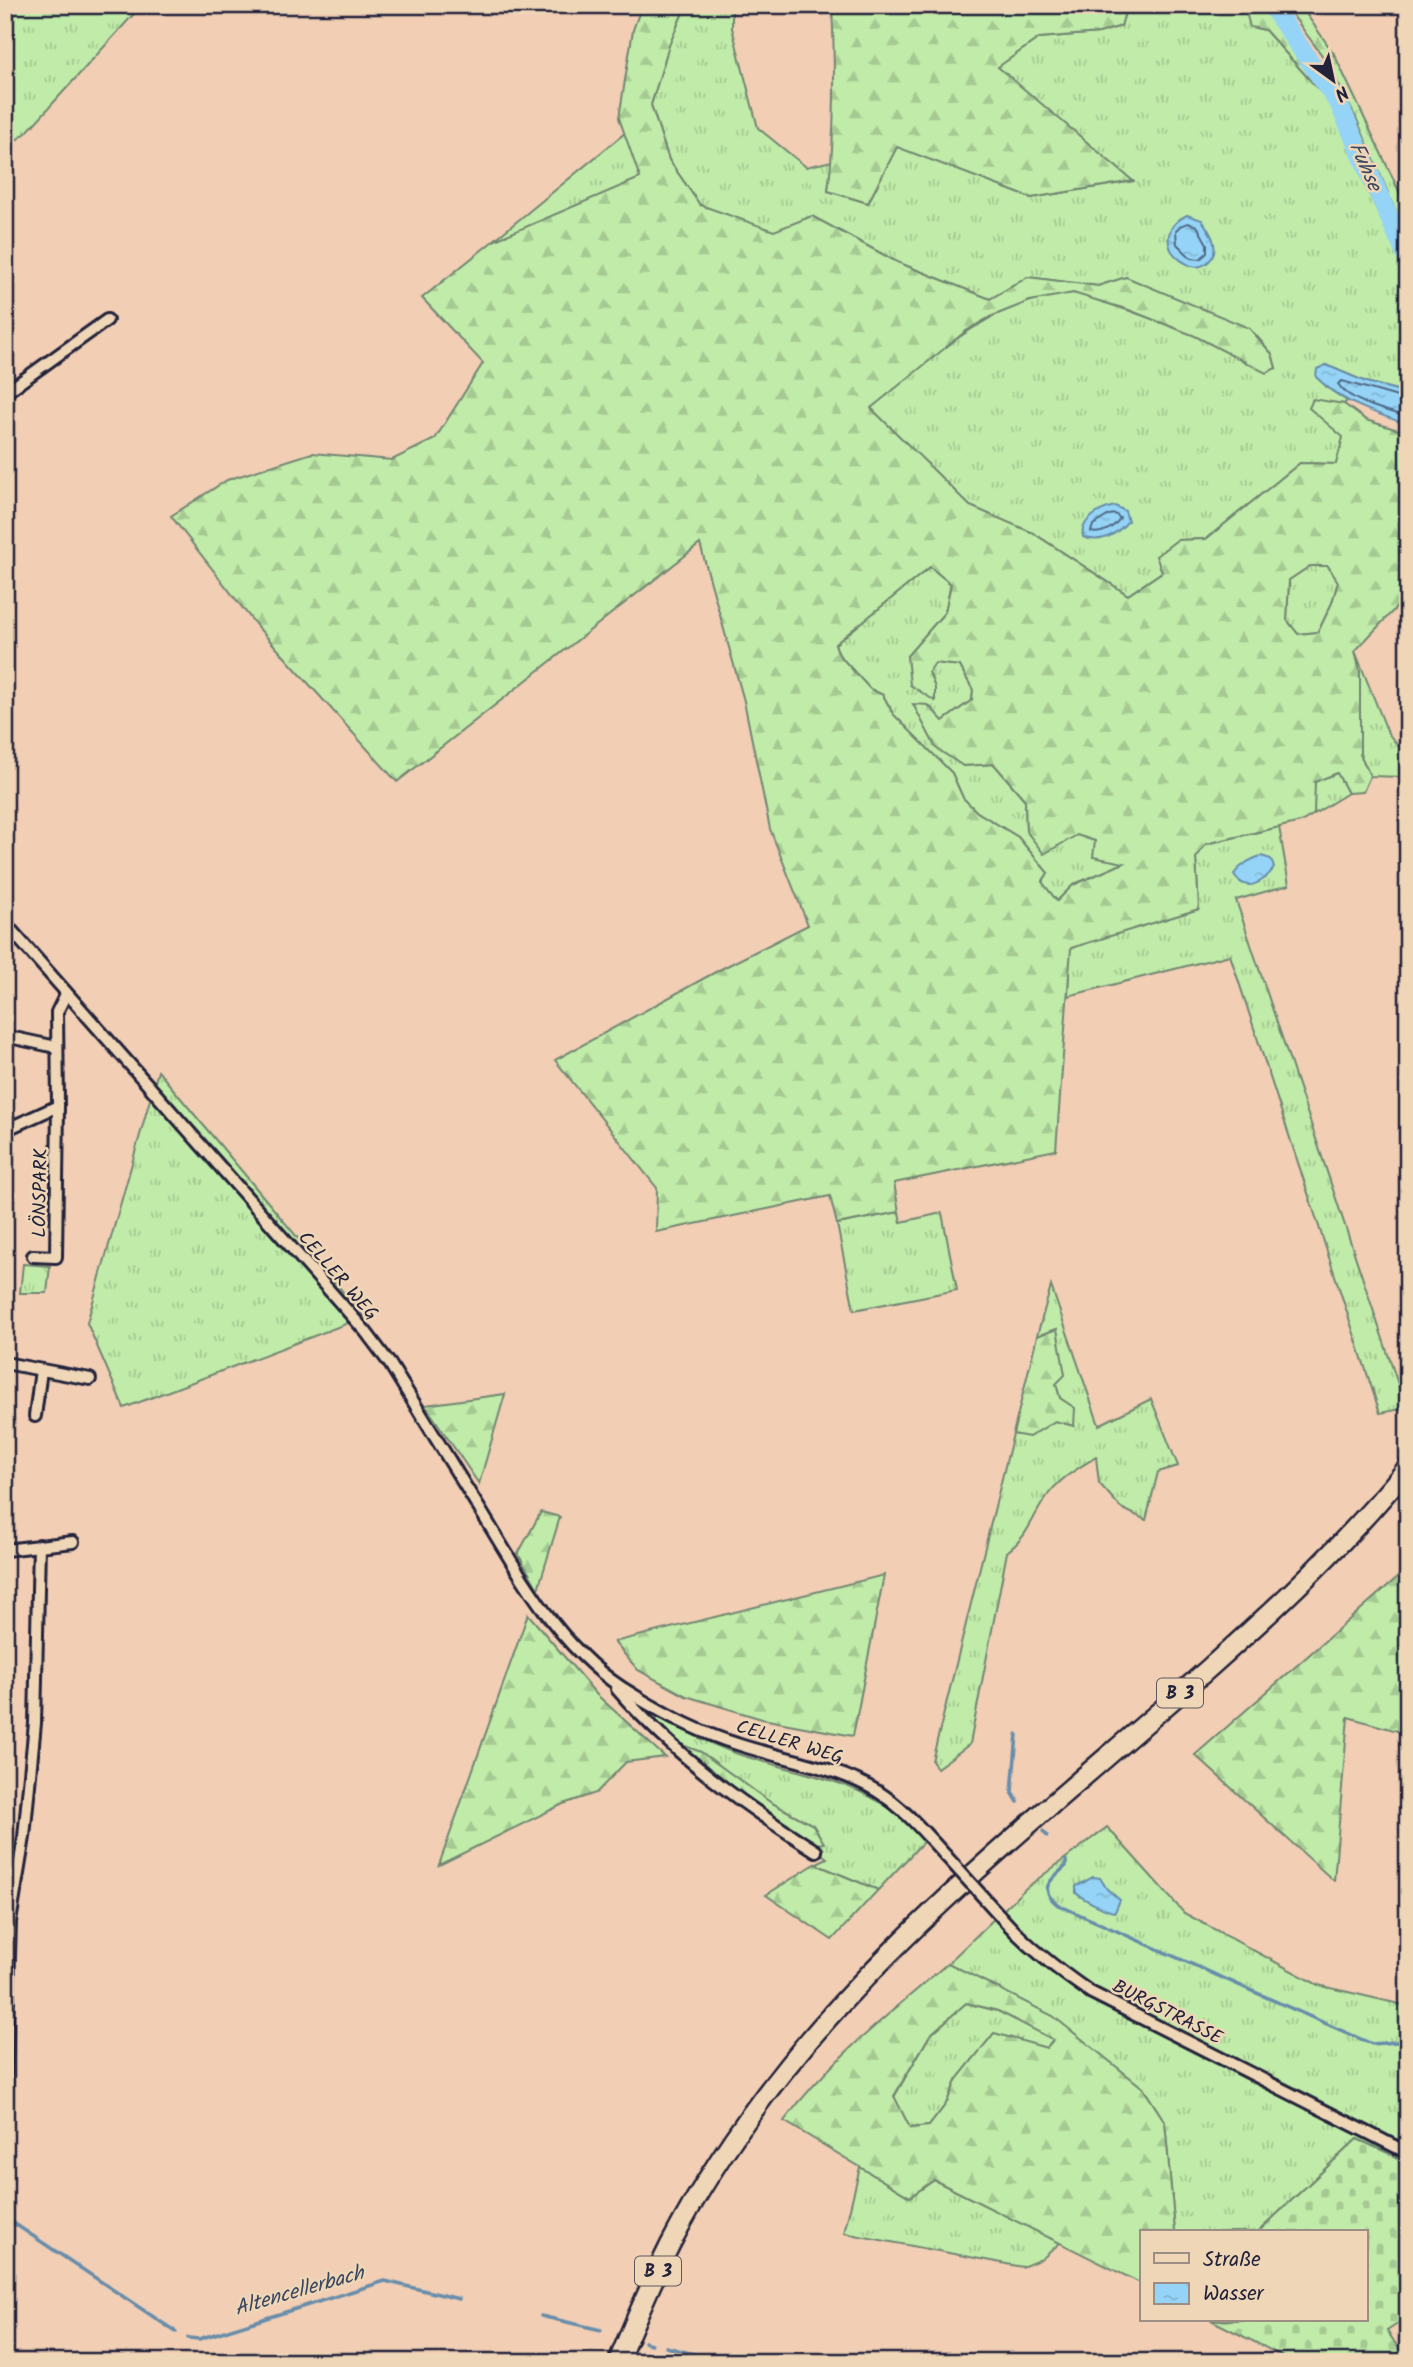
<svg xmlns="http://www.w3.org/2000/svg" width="1413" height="2367" font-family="Kalam,sans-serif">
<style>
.built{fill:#e7c0ab}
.grass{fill:url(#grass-tufts);stroke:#718672;stroke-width:2}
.forest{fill:url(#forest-firs);stroke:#718672;stroke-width:2;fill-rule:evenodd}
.cemetery{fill:url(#cemetery-stones);stroke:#718672;stroke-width:2}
.water{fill:url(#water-ripples);stroke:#678dab;stroke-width:2}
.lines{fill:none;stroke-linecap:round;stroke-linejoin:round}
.shore{stroke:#506986;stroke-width:2}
.stream{stroke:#678dab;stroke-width:3.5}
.river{stroke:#95d4f6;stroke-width:19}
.minor-casing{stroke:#22223b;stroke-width:16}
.trunk-casing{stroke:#22223b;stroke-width:23}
.minor{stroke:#efd6b7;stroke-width:10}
.trunk{stroke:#efd6b7;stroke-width:18}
.minor-bridge-casing{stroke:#22223b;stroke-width:16;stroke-linecap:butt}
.minor-bridge{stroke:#efd6b7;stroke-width:10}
.labels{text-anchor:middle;stroke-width:5;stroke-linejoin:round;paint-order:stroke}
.shield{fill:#efd6b7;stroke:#605860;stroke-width:2}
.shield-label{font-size:18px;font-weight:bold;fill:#22223b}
.street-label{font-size:19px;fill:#22223b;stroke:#efd6b7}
.water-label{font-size:21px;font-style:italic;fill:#394660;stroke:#efd6b7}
</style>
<defs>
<pattern id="grass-tufts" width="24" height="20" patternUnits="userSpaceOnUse" patternTransform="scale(1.75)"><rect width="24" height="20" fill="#c0eba8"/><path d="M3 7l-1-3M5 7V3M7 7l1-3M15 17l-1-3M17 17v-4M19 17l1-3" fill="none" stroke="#a5c992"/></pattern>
<pattern id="forest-firs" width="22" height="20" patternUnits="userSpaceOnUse" patternTransform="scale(1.75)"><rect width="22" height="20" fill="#c0eba8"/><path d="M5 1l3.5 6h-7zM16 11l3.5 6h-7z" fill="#a5c992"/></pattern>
<pattern id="cemetery-stones" width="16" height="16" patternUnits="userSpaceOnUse" patternTransform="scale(1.75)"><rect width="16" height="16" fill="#c0eba8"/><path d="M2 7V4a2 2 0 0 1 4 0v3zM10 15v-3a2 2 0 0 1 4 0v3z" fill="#a5c992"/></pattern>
<pattern id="water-ripples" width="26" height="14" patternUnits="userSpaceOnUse" patternTransform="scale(1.75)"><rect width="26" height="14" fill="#95d4f6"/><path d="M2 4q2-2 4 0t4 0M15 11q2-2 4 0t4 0" fill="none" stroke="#80b6d4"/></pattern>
</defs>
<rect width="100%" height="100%" fill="#f1ceb4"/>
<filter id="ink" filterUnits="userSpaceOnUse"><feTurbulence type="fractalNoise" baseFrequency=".0143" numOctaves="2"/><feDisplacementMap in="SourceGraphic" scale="14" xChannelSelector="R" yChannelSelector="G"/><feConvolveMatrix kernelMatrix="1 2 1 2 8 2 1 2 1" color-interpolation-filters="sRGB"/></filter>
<g filter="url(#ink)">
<!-- built -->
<path class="built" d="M 5,2350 L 102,2362 L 5,2362 Z"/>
<!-- grass -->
<g class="grass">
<path d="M 5,5 L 142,5 L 26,133 L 5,148 Z"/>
<path d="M 686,5 L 732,5 L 732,28 L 758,128 L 806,167 L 832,161 L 828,191 L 868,203 L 897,146 L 1031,198 L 1133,181 L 997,67 L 1039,38 L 1099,33 L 1121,26 L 1127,5 L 1244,5 L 1251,27 L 1265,30 L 1338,111 L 1366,187 L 1408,275 L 1408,393 L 1366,382 L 1326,365 L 1326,387 L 1347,401 L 1344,404 L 1313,400 L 1344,437 L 1336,464 L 1300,463 L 1206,539 L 1177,540 L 1162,572 L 1128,595 L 1033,533 L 970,506 L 870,408 C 930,360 990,299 1071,293 C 1082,293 1096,300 1106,303 C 1164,321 1220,346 1276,368 L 1272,354 L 1254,333 L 1126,277 L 1098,286 L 1028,277 L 990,299 L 897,262 L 812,216 L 774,232 L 700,205 L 669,160 L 651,105 L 669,45 Z"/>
<path d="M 1334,54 L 1408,210 L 1408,240 L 1357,120 L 1327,62 Z"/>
<path d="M 625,133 L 641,178 L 493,241 Z"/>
<path d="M 1310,566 L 1328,566 L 1338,582 L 1332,603 L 1318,632 L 1298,634 L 1287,620 L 1289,580 Z"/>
<path d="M 930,567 L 951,584 L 945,612 L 907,656 L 935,688 L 929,672 L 934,663 L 960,666 L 973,690 L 972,700 L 943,721 L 928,705 L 963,766 L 994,764 L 1025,800 L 1026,831 L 1077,835 L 1095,841 L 1125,863 L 1074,884 L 1057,901 L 1042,882 L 1048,873 L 1018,837 L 977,812 L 963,798 L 952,773 L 893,714 L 883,695 L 870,689 L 839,655 L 835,644 Z"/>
<path d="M 1355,651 L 1388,733 L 1407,757 L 1402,777 L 1370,776 L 1360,754 L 1360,672 Z"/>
<path d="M 1337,772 L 1348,793 L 1314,814 L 1314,782 Z"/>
<path d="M 1279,827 L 1289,885 L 1236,900 L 1406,1408 L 1380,1413 L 1230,955 L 1068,996 L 1070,947 L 1199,909 L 1196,858 L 1206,844 Z"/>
<path d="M 158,1071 L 364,1317 L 124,1408 L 87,1323 Z"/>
<path d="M 899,1212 L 901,1222 L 942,1213 L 957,1290 L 854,1310 L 837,1224 Z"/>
<path d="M 23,1264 L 50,1266 L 47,1293 L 20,1293 Z"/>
<path d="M 1051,1286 L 1099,1425 L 1151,1399 L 1178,1466 L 1158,1472 L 1146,1520 L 1121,1508 L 1099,1483 L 1096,1457 C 1078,1468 1057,1480 1045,1499 C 1030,1521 1029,1535 1007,1552 L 970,1744 L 937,1768 L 932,1761 L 1013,1434 L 1030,1436 L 1055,1421 L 1074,1426 L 1060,1398 L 1056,1384 L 1057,1329 L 1037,1336 Z"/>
<path d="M 633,1702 C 667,1721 701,1741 738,1754 C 789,1771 849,1778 893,1811 C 904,1819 914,1831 924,1841 L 878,1890 L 815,1864 L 827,1858 L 810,1845 L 823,1842 L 813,1825 L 770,1802 L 679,1744 Z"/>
<path d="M 1107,1827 L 1184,1913 L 1318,1985 L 1408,2006 L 1408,2131 L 1384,2151 L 1357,2139 L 1258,2232 L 1175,2232 L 1165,2122 L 1143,2088 L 948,1963 L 1026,1888 Z"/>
<path d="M 966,2003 L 998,2011 L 1054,2039 L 1047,2048 L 957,2079 L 946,2104 L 929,2126 L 910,2128 L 894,2097 L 930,2035 Z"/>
<path d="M 860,2167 L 910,2197 L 934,2180 L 1060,2243 L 1042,2259 L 1022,2267 L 844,2233 Z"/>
</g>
<!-- forest -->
<g class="forest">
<path d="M 642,5 L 686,5 L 669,45 L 651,105 L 669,160 L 700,205 L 774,231 L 812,216 L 897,262 L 990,299 L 1028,277 L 1098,286 L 1126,277 L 1249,328 L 1272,354 L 1276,368 L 1266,373 L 1195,336 L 1129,310 L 1073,293 L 1030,301 L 990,317 L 966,331 L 871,408 L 970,506 L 1033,533 L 1128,595 L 1162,572 L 1156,556 L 1177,540 L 1206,539 L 1300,463 L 1336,464 L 1343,437 L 1309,408 L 1313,399 L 1344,404 L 1366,420 L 1408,433 L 1408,595 L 1355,651 L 1360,672 L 1360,754 L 1370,776 L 1363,792 L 1348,793 L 1337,773 L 1315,782 L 1314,814 L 1301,822 L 1206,844 L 1196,858 L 1199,909 L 1071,948 L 1056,1150 L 894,1183 L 899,1212 L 837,1224 L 830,1196 L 656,1232 L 657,1188 L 555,1060 L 721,969 L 808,925 L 770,829 L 744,701 L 700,544 L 397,782 L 256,625 L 171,516 L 227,480 L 312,453 L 392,460 L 435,439 L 483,363 L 422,298 L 493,241 L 640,178 L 619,118 L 633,30 ZM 1310,566 L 1328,566 L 1338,582 L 1332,603 L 1318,632 L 1298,634 L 1287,620 L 1289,580 ZM 930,567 L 951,584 L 945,612 L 907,656 L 910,685 L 935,701 L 935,688 L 929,672 L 935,663 L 960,666 L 973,690 L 972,700 L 943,721 L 928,705 L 913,704 L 936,748 L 963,766 L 994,764 L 1025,800 L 1026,831 L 1044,854 L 1077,835 L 1095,841 L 1093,857 L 1124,863 L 1073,885 L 1057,901 L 1042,882 L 1048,873 L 1018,837 L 977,812 L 963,798 L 952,773 L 893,714 L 883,695 L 870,689 L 839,655 L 835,644 Z"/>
<path d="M 832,5 L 1127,5 L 1121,26 L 1099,33 L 1039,38 L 998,67 L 1133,181 L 1031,198 L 897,147 L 868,203 L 828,191 C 836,130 835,67 832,5 Z"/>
<path d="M 1244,5 L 1268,5 L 1338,111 L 1265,30 L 1250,27 Z"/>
<path d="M 1285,5 L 1300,5 L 1334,54 L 1327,62 Z"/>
<path d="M 1057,1329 L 1065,1375 L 1056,1384 L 1060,1398 L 1075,1408 L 1074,1426 L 1055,1421 L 1029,1437 L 1013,1434 L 1037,1336 Z"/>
<path d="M 505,1394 L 479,1484 L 425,1405 Z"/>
<path d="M 541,1512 L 560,1517 L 538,1589 L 518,1554 Z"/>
<path d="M 1408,1568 L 1408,1734 L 1348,1717 L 1334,1881 L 1195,1755 Z"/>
<path d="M 884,1575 L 853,1736 L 762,1719 L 686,1696 L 638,1670 L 614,1642 Z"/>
<path d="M 528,1614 L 596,1694 L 665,1757 L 626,1762 L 596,1793 L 563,1804 L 439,1865 Z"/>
<path d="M 677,1743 L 701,1752 L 770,1802 L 813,1825 L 824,1843 L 810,1845 L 709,1772 Z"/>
<path d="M 815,1864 L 878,1890 L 832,1940 L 766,1895 Z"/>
<path d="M 948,1963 L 1053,2016 L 1143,2088 L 1165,2122 L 1175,2232 L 1142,2232 L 1142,2284 L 934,2180 L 910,2197 L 784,2121 C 830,2060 890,2013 948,1963 ZM 966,2003 L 998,2011 L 1054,2040 L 1047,2048 L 994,2033 L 957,2079 L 946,2104 L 929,2126 L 910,2128 L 894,2096 L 930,2035 Z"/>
</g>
<!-- cemetery -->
<path class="cemetery" d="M 1357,2139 L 1408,2162 L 1408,2317 L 1387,2331 L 1408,2362 L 1294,2362 L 1211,2320 L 1366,2320 L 1366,2232 L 1258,2232 Z"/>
<!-- water -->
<g class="water">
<path d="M 1187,215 L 1202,220 C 1206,227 1213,235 1214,244 C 1217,260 1201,272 1187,264 C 1162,251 1163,227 1187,215 Z"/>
<path d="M 1326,365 L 1366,382 L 1408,393 L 1408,425 C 1373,411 1344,405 1316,377 L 1317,369 Z"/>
<path d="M 1115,506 L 1125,511 L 1128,521 C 1116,535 1101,544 1083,537 C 1079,520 1101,509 1115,506 Z"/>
<path d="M 1261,856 L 1271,859 L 1274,868 C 1264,882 1245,895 1234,874 C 1242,864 1249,860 1261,856 Z"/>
<path d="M 1093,1877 L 1100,1878 L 1107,1889 L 1120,1900 L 1115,1912 C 1108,1912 1081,1898 1076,1893 L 1076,1886 Z"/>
</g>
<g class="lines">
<!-- shore -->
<g class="shore">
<path d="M 1188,223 L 1197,226 L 1207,244 L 1207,253 L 1200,259 L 1191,258 L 1177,244 L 1176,231 L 1180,226 Z"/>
<path d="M 1408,400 L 1342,381 L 1338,384 C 1349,402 1388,411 1408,417"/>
<path d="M 1115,514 L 1120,518 C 1114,528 1101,535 1091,532 L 1093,525 L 1109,515 Z"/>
</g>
<!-- stream -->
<g class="stream">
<path d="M 1017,1734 L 1012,1792 L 1018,1802"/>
<path d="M 1043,1831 L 1047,1836"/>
<path d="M 1066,1860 L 1066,1866 C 1051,1879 1037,1889 1058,1905 L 1372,2044 L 1408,2041"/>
<path d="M 6,2218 L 176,2332"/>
<path d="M 541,2316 L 601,2330"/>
<path d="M 188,2338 L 199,2339 L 385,2281 L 459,2299"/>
<path d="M 644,2342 L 651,2344"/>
<path d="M 666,2347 L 725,2362"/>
</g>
<!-- river -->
<path class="river" d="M 1271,5 L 1339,104 L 1408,260"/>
<defs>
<g id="minor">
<path d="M 5,393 L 107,320"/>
<path d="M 5,923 L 366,1332 L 390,1364 C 421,1414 451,1463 482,1513 C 523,1580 562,1653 632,1694 C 664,1714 701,1733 737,1744 C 782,1759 835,1766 877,1791 C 904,1808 924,1832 946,1856"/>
<path d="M 5,1036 L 56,1047"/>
<path d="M 5,1130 L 58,1106 L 57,1012 L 66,994"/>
<path d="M 33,1256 L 56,1257 L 58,1106"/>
<path d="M 5,1363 L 90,1379"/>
<path d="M 35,1416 L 41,1370"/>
<path d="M 5,1550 L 73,1542"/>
<path d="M 617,1689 C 674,1755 743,1805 816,1851"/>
<path d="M 1003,1919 C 1029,1948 1058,1970 1090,1992 L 1408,2153"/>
<path d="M 5,2093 L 10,1922 L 24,1837 L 35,1723 L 39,1545"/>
</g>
<path id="trunk" d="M 618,2362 C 634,2323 651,2283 670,2245 C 715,2158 775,2076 841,2004 C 953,1882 1084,1779 1208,1669 C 1279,1606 1348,1541 1408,1467"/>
</defs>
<!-- minor casing -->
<use href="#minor" class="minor-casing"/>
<!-- trunk casing -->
<use href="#trunk" class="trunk-casing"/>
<!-- minor -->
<use href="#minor" class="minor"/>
<!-- trunk -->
<use href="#trunk" class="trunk"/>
<defs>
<path id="minor-bridge" d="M 946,1856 L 1003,1919"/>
</defs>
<!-- minor-bridge casing -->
<use href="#minor-bridge" class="minor-bridge-casing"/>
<!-- minor-bridge -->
<use href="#minor-bridge" class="minor-bridge"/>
</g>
</g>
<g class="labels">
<!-- shield labels -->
<g class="shield">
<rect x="1157" y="1678.5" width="46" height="29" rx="5"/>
<rect x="635" y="2256.5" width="46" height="29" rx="5"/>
</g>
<g class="shield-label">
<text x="1180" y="1699">B 3</text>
<text x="658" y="2277">B 3</text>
</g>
<!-- street labels -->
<g class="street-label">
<text transform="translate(39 1193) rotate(-89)" y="7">LÖNSPARK</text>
<text transform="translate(339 1275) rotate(49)" y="7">CELLER WEG</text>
<text transform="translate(790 1741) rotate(17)" y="7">CELLER WEG</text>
<text transform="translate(1168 2011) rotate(27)" y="7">BURGSTRASSE</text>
</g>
<!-- water labels -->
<g class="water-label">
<text transform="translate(1366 166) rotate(66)" y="7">Fuhse</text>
<text transform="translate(299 2290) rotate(-16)" y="7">Altencellerbach</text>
</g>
</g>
<!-- margin -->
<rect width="1413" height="2367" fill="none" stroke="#efd6b7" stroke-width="28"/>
<rect x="14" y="14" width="1385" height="2339" fill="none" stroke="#22223b" stroke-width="2.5" filter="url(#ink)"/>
<!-- legend -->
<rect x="1140" y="2230" width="228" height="91" fill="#efd6b7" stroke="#9d8e85" stroke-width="2"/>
<rect x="1154" y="2253" width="35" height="10" fill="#efd6b7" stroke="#9d8e85" stroke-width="2"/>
<text x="1203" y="2266" font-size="21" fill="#22223b">Straße</text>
<rect x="1154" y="2283" width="35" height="21" fill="url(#water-ripples)" stroke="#9d8e85" stroke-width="2"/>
<text x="1203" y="2300" font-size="21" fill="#22223b">Wasser</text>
<!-- north arrow -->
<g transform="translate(1333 80) rotate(147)" stroke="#efd6b7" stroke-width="5" paint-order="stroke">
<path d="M0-5L12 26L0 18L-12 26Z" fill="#22223b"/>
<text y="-10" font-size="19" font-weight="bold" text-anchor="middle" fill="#22223b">N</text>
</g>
</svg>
